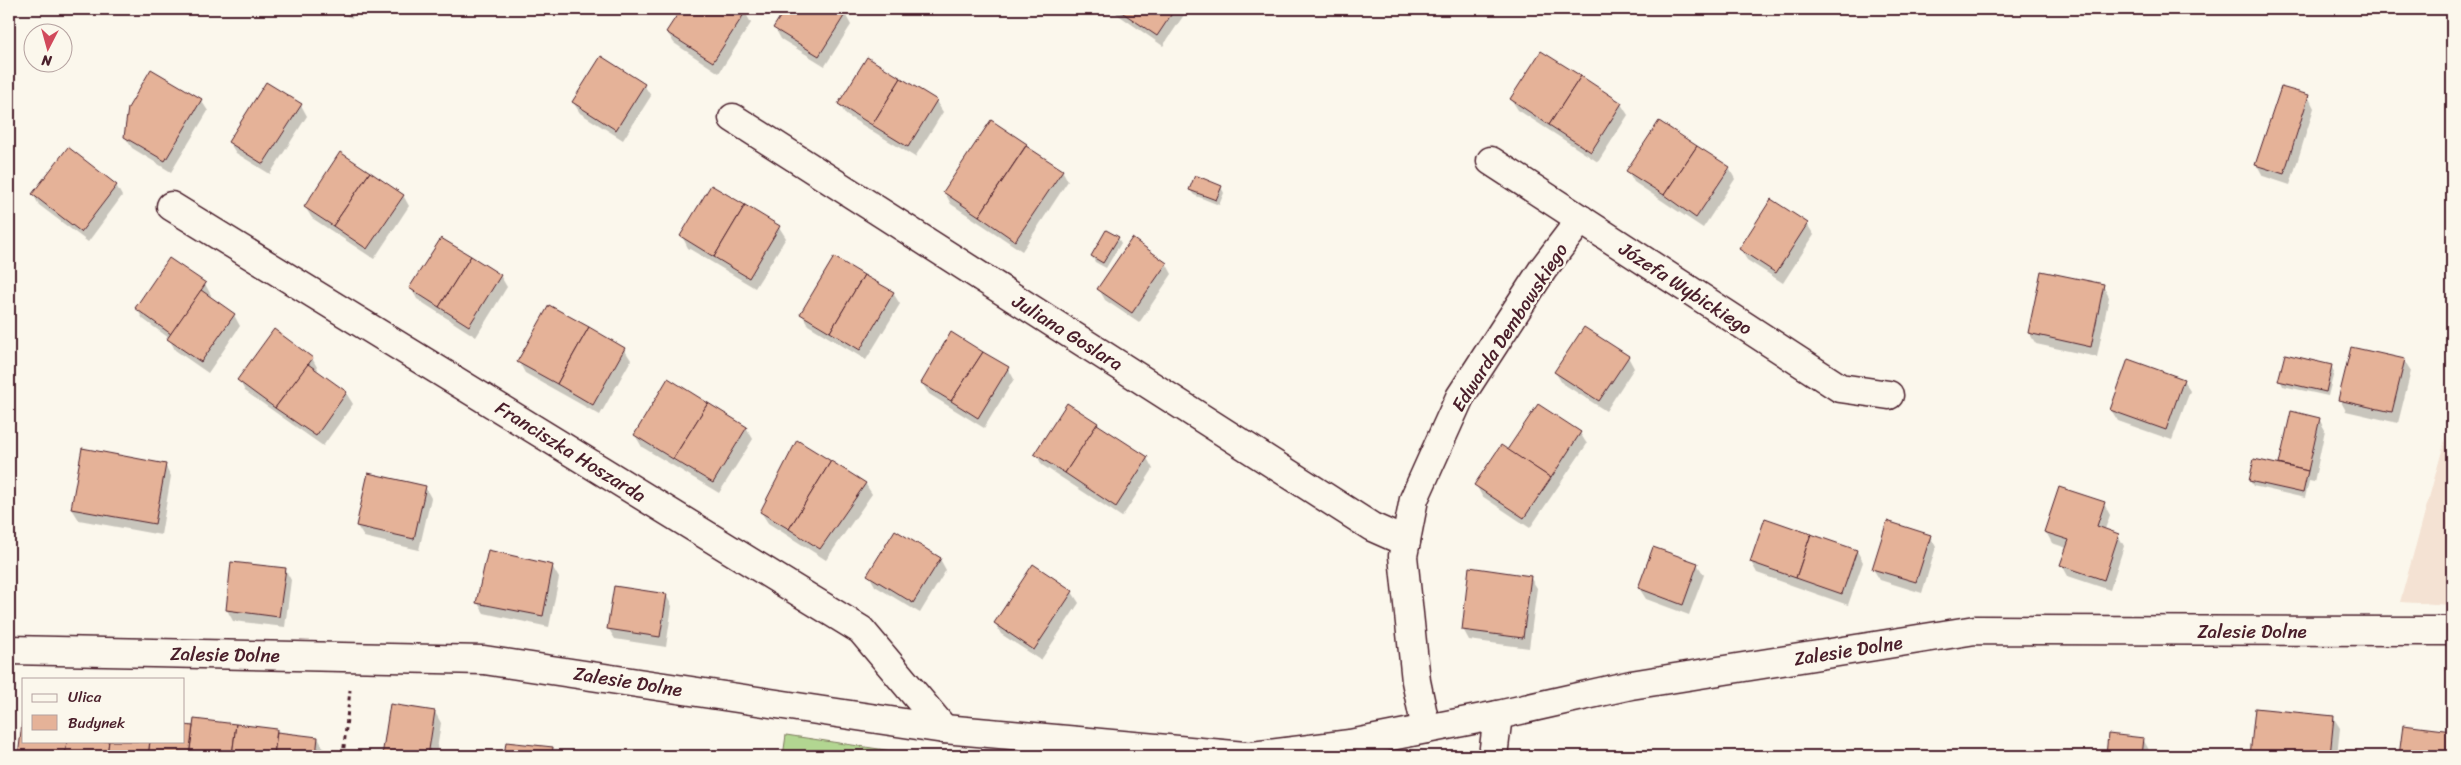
<svg xmlns="http://www.w3.org/2000/svg" width="2461" height="765" font-family="Sriracha,sans-serif">
<style>
.built{fill:#f4e2d3}
.green{fill:#b2d691;stroke:#7e7a5e}
.shadow{fill:#0003}
.building{fill:#e5b298;stroke:#4a1f2b}
.lines{fill:none;stroke-linecap:round;stroke-linejoin:round}
.minor-casing{stroke:#4a1f2b;stroke-width:31}
.path{stroke:#4a1f2b;stroke-width:3;stroke-dasharray:4 4;stroke-linecap:butt}
.minor{stroke:#fbf7ec;stroke-width:28}
.labels{text-anchor:middle;stroke-width:5;stroke-linejoin:round;paint-order:stroke}
.street-label{font-size:19px;fill:#4a1f2b;stroke:#fbf7ec}
</style>
<rect width="100%" height="100%" fill="#fbf7ec"/>
<filter id="ink" filterUnits="userSpaceOnUse"><feTurbulence type="fractalNoise" baseFrequency=".02" numOctaves="2"/><feDisplacementMap in="SourceGraphic" scale="10" xChannelSelector="R" yChannelSelector="G"/><feConvolveMatrix kernelMatrix="1 2 1 2 8 2 1 2 1" color-interpolation-filters="sRGB"/></filter>
<g filter="url(#ink)">
<!-- built -->
<path class="built" d="M 2452,415 L 2452,605 L 2400,602 Z"/>
<!-- green -->
<path class="green" d="M 786,735 L 925,756 L 783,756 Z"/>
<!-- shadow -->
<g class="shadow">
<path d="M 328,9 L 355,9 L 352,18 Z"/>
<path d="M 682,9 L 739,9 L 745,12 L 751,23 L 719,73 L 674,43 L 667,32 Z"/>
<path d="M 787,9 L 837,9 L 845,14 L 851,25 L 825,66 L 781,39 L 775,28 Z"/>
<path d="M 1114,9 L 1188,9 L 1163,46 L 1117,14 Z"/>
<path d="M 601,58 L 644,85 L 651,96 L 623,140 L 580,113 L 573,102 Z"/>
<path d="M 152,71 L 201,100 L 208,111 L 171,172 L 132,148 L 125,137 Z"/>
<path d="M 9,76 L 15,87 L 9,118 Z"/>
<path d="M 2308,96 L 2314,108 L 2290,185 L 2263,176 L 2257,165 Z"/>
<path d="M 1511,99 L 1621,104 L 1628,115 L 1598,162 L 1518,110 Z"/>
<path d="M 936,101 L 943,112 L 915,157 L 846,115 L 839,104 Z"/>
<path d="M 301,105 L 307,116 L 270,174 L 236,153 L 229,142 Z"/>
<path d="M 992,122 L 1062,170 L 1068,181 L 1022,251 L 951,204 L 945,193 Z"/>
<path d="M 1729,168 L 1735,179 L 1703,228 L 1634,182 L 1628,171 Z"/>
<path d="M 116,185 L 122,196 L 88,242 L 39,205 L 33,194 Z"/>
<path d="M 1221,187 L 1224,193 L 1219,205 L 1194,195 L 1190,190 Z"/>
<path d="M 403,195 L 409,206 L 374,259 L 312,218 L 305,207 Z"/>
<path d="M 1807,224 L 1814,235 L 1783,283 L 1747,260 L 1740,249 Z"/>
<path d="M 779,227 L 786,238 L 755,288 L 688,248 L 682,236 Z"/>
<path d="M 1118,238 L 1121,243 L 1106,268 L 1095,262 L 1092,256 Z"/>
<path d="M 1166,263 L 1172,274 L 1139,323 L 1105,300 L 1099,289 Z"/>
<path d="M 500,275 L 507,287 L 476,337 L 417,299 L 411,288 Z"/>
<path d="M 205,284 L 211,295 L 210,298 L 234,315 L 240,326 L 208,373 L 175,350 L 169,338 L 143,319 L 136,308 Z"/>
<path d="M 2103,286 L 2109,297 L 2097,357 L 2036,344 L 2029,333 Z"/>
<path d="M 893,293 L 900,304 L 866,360 L 808,325 L 802,314 Z"/>
<path d="M 624,349 L 631,360 L 600,415 L 525,373 L 519,362 Z"/>
<path d="M 1628,357 L 1634,368 L 1606,411 L 1562,383 L 1555,372 Z"/>
<path d="M 312,358 L 318,369 L 316,372 L 346,393 L 353,404 L 323,446 L 245,391 L 239,380 Z"/>
<path d="M 2404,360 L 2411,371 L 2398,423 L 2346,411 L 2340,400 Z"/>
<path d="M 2331,366 L 2334,372 L 2328,396 L 2283,386 L 2280,380 Z"/>
<path d="M 1008,368 L 1014,379 L 984,428 L 929,394 L 922,383 Z"/>
<path d="M 2183,380 L 2190,391 L 2172,440 L 2118,421 L 2111,410 Z"/>
<path d="M 2292,413 L 2319,419 L 2325,430 L 2314,482 L 2309,481 L 2305,498 L 2253,486 L 2250,481 L 2281,466 Z"/>
<path d="M 746,427 L 753,439 L 719,493 L 642,447 L 635,435 Z"/>
<path d="M 1580,433 L 1587,444 L 1530,528 L 1482,496 L 1476,485 Z"/>
<path d="M 1036,454 L 1147,458 L 1153,469 L 1122,517 L 1042,465 Z"/>
<path d="M 165,465 L 171,476 L 161,535 L 79,520 L 72,509 Z"/>
<path d="M 865,483 L 872,494 L 826,560 L 768,523 L 761,512 Z"/>
<path d="M 425,487 L 431,498 L 419,550 L 364,537 L 357,526 Z"/>
<path d="M 2104,504 L 2110,515 L 2105,529 L 2118,535 L 2124,546 L 2110,590 L 2068,576 L 2062,565 L 2067,548 L 2052,543 L 2046,532 Z"/>
<path d="M 1930,536 L 1936,547 L 1922,593 L 1880,580 L 1873,569 Z"/>
<path d="M 1857,551 L 1863,562 L 1848,605 L 1757,573 L 1751,562 Z"/>
<path d="M 940,559 L 946,570 L 920,613 L 875,586 L 869,575 Z"/>
<path d="M 1697,564 L 1704,575 L 1689,615 L 1646,599 L 1639,588 Z"/>
<path d="M 552,566 L 559,578 L 549,627 L 484,613 L 477,602 Z"/>
<path d="M 285,569 L 291,580 L 285,627 L 233,621 L 227,610 Z"/>
<path d="M 1530,577 L 1537,588 L 1529,648 L 1469,640 L 1463,629 Z"/>
<path d="M 1072,592 L 1079,603 L 1041,660 L 1001,634 L 995,623 Z"/>
<path d="M 666,595 L 672,606 L 666,647 L 615,639 L 608,628 Z"/>
<path d="M 391,706 L 435,712 L 441,723 L 436,756 L 383,756 Z"/>
<path d="M 2256,709 L 2333,717 L 2340,728 L 2337,756 L 2252,756 Z"/>
<path d="M 24,718 L 24,741 L 184,741 L 184,726 L 277,730 L 279,734 L 318,738 L 324,749 L 323,756 L 19,756 Z"/>
<path d="M 2404,726 L 2452,732 L 2452,756 L 2400,756 Z"/>
<path d="M 2109,736 L 2143,739 L 2149,750 L 2149,756 L 2107,756 Z"/>
<path d="M 507,744 L 552,748 L 557,756 L 505,756 Z"/>
</g>
<!-- building -->
<g class="building">
<path d="M 681,9 L 742,9 L 746,11 L 713,62 L 666,32 Z"/>
<path d="M 785,9 L 839,9 L 846,13 L 819,56 L 773,28 Z"/>
<path d="M 1117,9 L 1175,9 L 1157,36 Z"/>
<path d="M 1541,51 L 1581,76 L 1549,125 L 1510,99 Z"/>
<path d="M 601,56 L 645,84 L 616,130 L 572,102 Z"/>
<path d="M 867,57 L 901,78 L 872,125 L 838,104 Z"/>
<path d="M 151,69 L 202,99 L 165,161 L 124,137 L 128,108 Z"/>
<path d="M 1581,76 L 1622,103 L 1591,152 L 1549,125 Z"/>
<path d="M 901,78 L 937,100 L 908,147 L 872,125 Z"/>
<path d="M 266,82 L 302,104 L 263,164 L 228,142 Z"/>
<path d="M 2281,87 L 2309,95 L 2284,174 L 2255,165 Z"/>
<path d="M 991,120 L 1027,144 L 979,216 L 943,192 Z"/>
<path d="M 1659,121 L 1697,146 L 1664,195 L 1626,171 Z"/>
<path d="M 1026,146 L 1063,170 L 1015,241 L 979,216 Z"/>
<path d="M 1697,146 L 1730,167 L 1696,218 L 1664,195 Z"/>
<path d="M 68,147 L 117,185 L 81,232 L 32,194 Z"/>
<path d="M 340,152 L 370,172 L 333,226 L 304,207 Z"/>
<path d="M 370,172 L 404,195 L 367,249 L 333,226 Z"/>
<path d="M 1195,175 L 1222,186 L 1216,200 L 1189,190 Z"/>
<path d="M 711,185 L 745,205 L 714,257 L 680,236 Z"/>
<path d="M 1771,199 L 1808,223 L 1776,273 L 1739,249 Z"/>
<path d="M 745,205 L 780,226 L 749,278 L 714,257 Z"/>
<path d="M 1106,230 L 1119,237 L 1103,263 L 1091,256 Z"/>
<path d="M 441,238 L 471,256 L 439,307 L 409,288 Z"/>
<path d="M 1132,238 L 1167,263 L 1132,313 L 1097,289 Z"/>
<path d="M 471,256 L 501,275 L 469,326 L 439,307 Z"/>
<path d="M 834,257 L 864,275 L 830,332 L 800,314 Z"/>
<path d="M 169,258 L 206,283 L 171,334 L 135,308 Z"/>
<path d="M 2041,271 L 2104,284 L 2091,347 L 2028,333 Z"/>
<path d="M 864,275 L 894,292 L 860,350 L 830,332 Z"/>
<path d="M 201,290 L 235,314 L 201,362 L 167,339 Z"/>
<path d="M 549,305 L 589,327 L 557,384 L 517,362 Z"/>
<path d="M 589,327 L 625,348 L 593,405 L 557,384 Z"/>
<path d="M 1584,327 L 1629,356 L 1599,401 L 1554,372 Z"/>
<path d="M 274,329 L 313,358 L 275,408 L 237,380 Z"/>
<path d="M 951,332 L 983,352 L 951,401 L 921,383 Z"/>
<path d="M 2351,347 L 2405,359 L 2392,412 L 2338,400 Z"/>
<path d="M 983,352 L 1009,367 L 978,418 L 951,401 Z"/>
<path d="M 2285,354 L 2332,365 L 2326,392 L 2278,381 Z"/>
<path d="M 2128,359 L 2184,379 L 2166,430 L 2110,410 Z"/>
<path d="M 308,364 L 347,392 L 316,436 L 275,408 Z"/>
<path d="M 668,378 L 708,403 L 673,459 L 634,435 Z"/>
<path d="M 708,403 L 747,427 L 713,483 L 673,459 Z"/>
<path d="M 1067,403 L 1098,423 L 1065,473 L 1034,454 Z"/>
<path d="M 1538,404 L 1581,432 L 1551,478 L 1507,450 Z"/>
<path d="M 2291,411 L 2320,418 L 2308,471 L 2279,464 Z"/>
<path d="M 1097,424 L 1148,457 L 1116,507 L 1065,473 Z"/>
<path d="M 797,440 L 831,461 L 789,529 L 760,512 Z"/>
<path d="M 1501,445 L 1551,478 L 1524,518 L 1474,485 Z"/>
<path d="M 82,448 L 166,464 L 155,524 L 71,509 Z"/>
<path d="M 2254,459 L 2308,471 L 2303,493 L 2249,481 Z"/>
<path d="M 831,461 L 866,483 L 820,549 L 789,529 Z"/>
<path d="M 368,473 L 426,486 L 414,539 L 356,526 Z"/>
<path d="M 2059,487 L 2105,502 L 2097,526 L 2119,534 L 2104,580 L 2060,565 L 2069,540 L 2044,532 Z"/>
<path d="M 1765,518 L 1811,534 L 1796,578 L 1750,562 Z"/>
<path d="M 1887,521 L 1931,535 L 1916,582 L 1872,569 Z"/>
<path d="M 895,530 L 941,558 L 913,603 L 867,575 Z"/>
<path d="M 1811,534 L 1857,550 L 1842,594 L 1796,578 Z"/>
<path d="M 1653,547 L 1698,563 L 1683,605 L 1638,588 Z"/>
<path d="M 488,550 L 553,565 L 543,616 L 476,603 Z"/>
<path d="M 231,562 L 286,568 L 279,617 L 226,610 Z"/>
<path d="M 1033,564 L 1073,591 L 1034,650 L 994,623 Z"/>
<path d="M 1469,567 L 1531,576 L 1523,638 L 1462,630 Z"/>
<path d="M 614,586 L 667,594 L 660,637 L 607,629 Z"/>
<path d="M 390,704 L 435,711 L 428,756 L 382,756 Z"/>
<path d="M 24,708 L 24,741 L 67,741 L 65,756 L 18,756 Z"/>
<path d="M 2255,708 L 2334,716 L 2330,756 L 2250,756 Z"/>
<path d="M 194,719 L 236,724 L 232,756 L 189,756 Z"/>
<path d="M 236,724 L 277,729 L 274,756 L 232,756 Z"/>
<path d="M 184,725 L 193,726 L 189,756 L 148,756 L 150,741 L 184,741 Z"/>
<path d="M 2403,725 L 2452,731 L 2452,756 L 2399,756 Z"/>
<path d="M 277,732 L 318,737 L 316,756 L 274,756 Z"/>
<path d="M 2108,734 L 2144,738 L 2142,756 L 2106,756 Z"/>
<path d="M 67,741 L 109,741 L 107,756 L 65,756 Z"/>
<path d="M 109,741 L 150,741 L 148,756 L 107,756 Z"/>
<path d="M 506,742 L 553,747 L 552,756 L 504,756 Z"/>
</g>
<g class="lines">
<defs>
<g id="minor">
<path d="M 733,118 L 1372,527 L 1406,542"/>
<path d="M 1491,161 L 1840,388 L 1889,395"/>
<path d="M 171,206 L 861,630 L 944,729"/>
<path d="M 9,650 L 484,660 L 944,729 L 1245,756"/>
<path d="M 1426,729 L 1416,681 L 1403,556 L 1414,499 L 1460,397 L 1543,269 L 1581,219"/>
<path d="M 1252,756 L 1350,744 L 1498,715 L 1631,685 L 1975,630 L 2452,631"/>
<path d="M 1493,756 L 1498,715"/>
</g>
</defs>
<!-- minor casing -->
<use href="#minor" class="minor-casing"/>
<!-- path -->
<path class="path" d="M 343,756 L 350,690"/>
<!-- minor -->
<use href="#minor" class="minor"/>
</g>
</g>
<g class="labels">
<!-- street labels -->
<g class="street-label">
<text transform="translate(1686 288) rotate(33)" y="7">Józefa Wybickiego</text>
<text transform="translate(1509 327) rotate(-57)" y="7">Edwarda Dembowskiego</text>
<text transform="translate(1068 332) rotate(32)" y="7">Juliana Goslara</text>
<text transform="translate(571 451) rotate(32)" y="7">Franciszka Hoszarda</text>
<text x="2252" y="638">Zalesie Dolne</text>
<text transform="translate(1848 650) rotate(-9)" y="7">Zalesie Dolne</text>
<text transform="translate(225 654) rotate(1)" y="7">Zalesie Dolne</text>
<text transform="translate(628 681) rotate(9)" y="7">Zalesie Dolne</text>
</g>
</g>
<!-- margin -->
<rect width="2461" height="765" fill="none" stroke="#fbf7ec" stroke-width="30"/>
<rect x="15" y="15" width="2431" height="735" fill="none" stroke="#4a1f2b" stroke-width="2" filter="url(#ink)"/>
<!-- legend -->
<rect x="22" y="678" width="162" height="65" fill="#fbf7ec" stroke="#b4a19f"/>
<rect x="32" y="694" width="25" height="8" fill="#fbf7ec" stroke="#b4a19f"/>
<text x="68" y="702" font-size="15" fill="#4a1f2b">Ulica</text>
<rect x="32" y="715" width="25" height="15" fill="#e5b298" stroke="#b4a19f"/>
<text x="68" y="728" font-size="15" fill="#4a1f2b">Budynek</text>
<!-- north arrow -->
<g transform="translate(48 48) rotate(186)"><circle r="24" fill="#fbf7ec" stroke="#b4a19f"/>
<path d="M0-4L9 19L0 12L-9 19Z" fill="#d1495b"/>
<text y="-8" font-size="14" font-weight="bold" text-anchor="middle" fill="#4a1f2b">N</text>
</g>
</svg>
